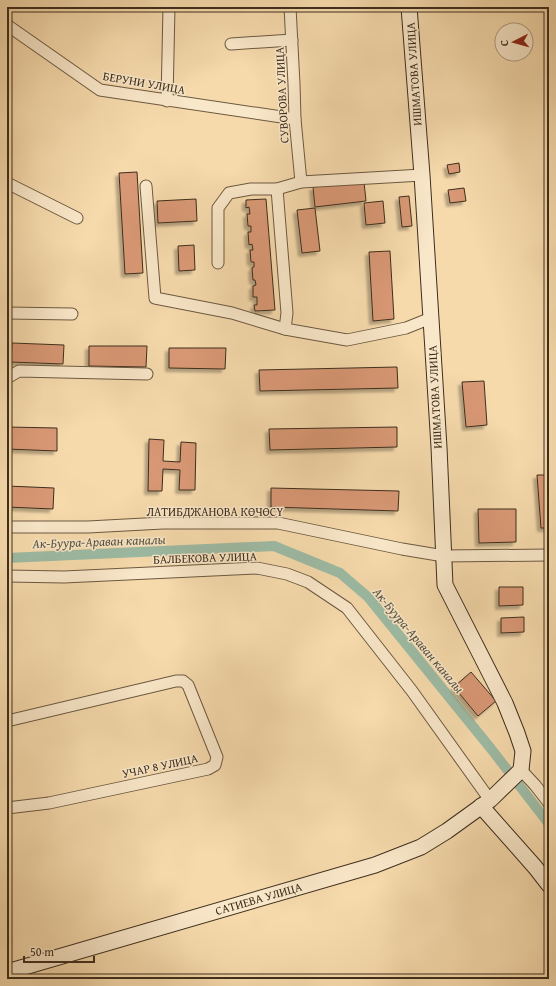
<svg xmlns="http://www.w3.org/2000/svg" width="556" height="986" font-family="'Gentium Book Plus',serif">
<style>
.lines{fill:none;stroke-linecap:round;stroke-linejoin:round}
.canal{stroke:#9dbba5;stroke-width:10}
.building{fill:#d99874;stroke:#3e2e1d;filter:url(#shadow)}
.street-casing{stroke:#6c5941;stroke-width:13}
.secondary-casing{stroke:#3e2e1d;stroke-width:17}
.street{stroke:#f9e7c9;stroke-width:11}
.secondary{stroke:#f9e7c9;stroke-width:15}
.labels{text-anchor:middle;stroke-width:3;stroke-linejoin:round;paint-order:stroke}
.street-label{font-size:12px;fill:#3e2e1d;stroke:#f9e7c9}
.water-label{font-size:13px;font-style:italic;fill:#56513f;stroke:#f9e7c9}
</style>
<defs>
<filter id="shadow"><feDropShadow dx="-3.5" dy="3.5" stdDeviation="1" flood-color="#0004"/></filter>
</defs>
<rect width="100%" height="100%" fill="#f6daac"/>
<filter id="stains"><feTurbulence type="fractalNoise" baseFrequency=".005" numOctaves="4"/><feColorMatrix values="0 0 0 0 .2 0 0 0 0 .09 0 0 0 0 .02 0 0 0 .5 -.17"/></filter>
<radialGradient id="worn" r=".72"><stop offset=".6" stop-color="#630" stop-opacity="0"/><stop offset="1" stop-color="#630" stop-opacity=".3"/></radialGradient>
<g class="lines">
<!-- canal -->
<path class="canal" d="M 7,558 L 274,546 L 340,573 L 368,597 L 492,750 L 549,824"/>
</g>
<!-- building -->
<g class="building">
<path d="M 459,163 L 460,172 L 449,174 L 447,165 Z"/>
<path d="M 137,172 L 143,273 L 125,274 L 119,173 Z"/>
<path d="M 364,182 L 366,201 L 315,207 L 313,187 Z"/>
<path d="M 464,188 L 466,201 L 450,203 L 448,190 Z"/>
<path d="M 409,196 L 412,226 L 402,227 L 399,197 Z"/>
<path d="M 196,199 L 197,221 L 158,223 L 157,201 Z"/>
<path d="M 266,199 L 275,310 L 255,311 L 254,305 L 257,305 L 257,297 L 253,297 L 253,286 L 256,285 L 255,280 L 253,280 L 252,268 L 254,267 L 254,262 L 251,262 L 250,250 L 253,250 L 252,244 L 249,245 L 248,232 L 251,232 L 251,226 L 248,226 L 247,214 L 250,214 L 249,207 L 246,208 L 246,200 Z"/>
<path d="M 383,201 L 385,223 L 366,225 L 364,203 Z"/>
<path d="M 315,208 L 320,251 L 302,253 L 297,210 Z"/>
<path d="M 194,245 L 195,270 L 179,271 L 178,246 Z"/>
<path d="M 390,251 L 394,319 L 373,321 L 369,252 Z"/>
<path d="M 12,343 L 64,345 L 63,364 L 11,362 Z"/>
<path d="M 89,346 L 147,346 L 146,367 L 89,366 Z"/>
<path d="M 169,348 L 226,348 L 225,369 L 169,368 Z"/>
<path d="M 397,367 L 398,388 L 260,391 L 259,370 Z"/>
<path d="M 484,381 L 487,425 L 466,427 L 462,382 Z"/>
<path d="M 7,427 L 57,428 L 57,451 L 7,449 Z"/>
<path d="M 397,427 L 397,447 L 270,450 L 269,429 Z"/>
<path d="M 149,439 L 164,440 L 163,461 L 180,462 L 181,442 L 196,443 L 195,490 L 179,490 L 180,470 L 163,469 L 162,491 L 148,491 Z"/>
<path d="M 537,475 L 549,475 L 549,528 L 541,528 Z"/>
<path d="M 7,486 L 54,488 L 53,509 L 7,507 Z"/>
<path d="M 271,488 L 399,491 L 398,511 L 271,507 Z"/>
<path d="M 478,509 L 516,509 L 516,542 L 479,543 Z"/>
<path d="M 499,587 L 523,587 L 523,605 L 499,606 Z"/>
<path d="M 524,617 L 524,632 L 501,633 L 501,618 Z"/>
<path d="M 471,672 L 496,701 L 478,716 L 454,687 Z"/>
</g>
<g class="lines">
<defs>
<g id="street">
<path d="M 290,7 L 294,84 L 295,119 L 301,182"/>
<path d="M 7,25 L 100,90 L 295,119"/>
<path d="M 231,44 L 292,40"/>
<path d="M 167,101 L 169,7"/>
<path d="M 7,183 L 77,218"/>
<path d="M 146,186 L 155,298 L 232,313 L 285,329 L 347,340 L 406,328 L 431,318"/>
<path d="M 277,189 L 287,313 L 285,329"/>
<path d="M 218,263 L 218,208 L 229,193 L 251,189 L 277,189 L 301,182 L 422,175"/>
<path d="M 7,313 L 72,314"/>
<path d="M 7,378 L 19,371 L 147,374"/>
<path d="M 7,527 L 88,527 L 163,523 L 278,523 L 402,549 L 444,556 L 549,555"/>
<path d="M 7,576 L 64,577 L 257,568 L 287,574 L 308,582 L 347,608 L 412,691 L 490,800"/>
<path d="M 7,721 L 176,681 L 183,681 L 188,685 L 217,757 L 215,765 L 208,769 L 49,803 L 7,808"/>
<path d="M 521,770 L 535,785 L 549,803"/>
</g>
<g id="secondary">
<path d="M 481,806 L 535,867 L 549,885"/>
<path id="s1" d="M 7,972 L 375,865 L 421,847 L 447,831 L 490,800 L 521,770 L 523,751 L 517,733 L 505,703 L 445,585 L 439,447 L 422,175 L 409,7"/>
</g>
</defs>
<!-- street casing -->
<use href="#street" class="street-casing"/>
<!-- secondary casing -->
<use href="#secondary" class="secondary-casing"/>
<!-- street -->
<use href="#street" class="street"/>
<!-- secondary -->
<use href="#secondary" class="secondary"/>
</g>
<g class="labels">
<!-- street labels -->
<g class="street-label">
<text transform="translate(414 74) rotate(-94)" y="4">ИШМАТОВА УЛИЦА</text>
<text transform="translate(144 83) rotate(10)" y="4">БЕРУНИ УЛИЦА</text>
<text transform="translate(282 95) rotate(-93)" y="4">СУВОРОВА УЛИЦА</text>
<text transform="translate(435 397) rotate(-93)" y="4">ИШМАТОВА УЛИЦА</text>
<text x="215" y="516">ЛАТИБДЖАНОВА КӨЧӨСҮ</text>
<text transform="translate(205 558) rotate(-2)" y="4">БАЛБЕКОВА УЛИЦА</text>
<text transform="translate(160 766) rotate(-12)" y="4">УЧАР 8 УЛИЦА</text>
<text dy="4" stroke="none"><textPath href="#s1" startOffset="262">САТИЕВА УЛИЦА</textPath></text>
</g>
<!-- water labels -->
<g class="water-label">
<text transform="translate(99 541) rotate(-2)" y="5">Ак-Буура-Араван каналы</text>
<text transform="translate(419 640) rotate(50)" y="5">Ак-Буура-Араван каналы</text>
</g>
</g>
<!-- margin -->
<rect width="556" height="986" fill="none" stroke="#f6daac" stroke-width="24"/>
<rect x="8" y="8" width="540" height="970" fill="none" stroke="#3e2e1d" stroke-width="2"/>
<rect x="12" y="12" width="532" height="962" fill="none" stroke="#3e2e1d"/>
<!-- north arrow -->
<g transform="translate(514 42) rotate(264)"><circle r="19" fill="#f9e7c9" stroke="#ae9d84"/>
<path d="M0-3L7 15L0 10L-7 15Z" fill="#8f2418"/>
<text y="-6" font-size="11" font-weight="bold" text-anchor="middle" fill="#3e2e1d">С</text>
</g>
<!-- scale -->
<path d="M24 956v6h70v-6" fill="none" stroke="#3e2e1d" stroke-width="2"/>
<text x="30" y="956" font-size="12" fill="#3e2e1d" stroke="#f9e7c9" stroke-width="3" paint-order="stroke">50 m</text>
<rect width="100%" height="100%" filter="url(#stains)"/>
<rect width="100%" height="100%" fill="url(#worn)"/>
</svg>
